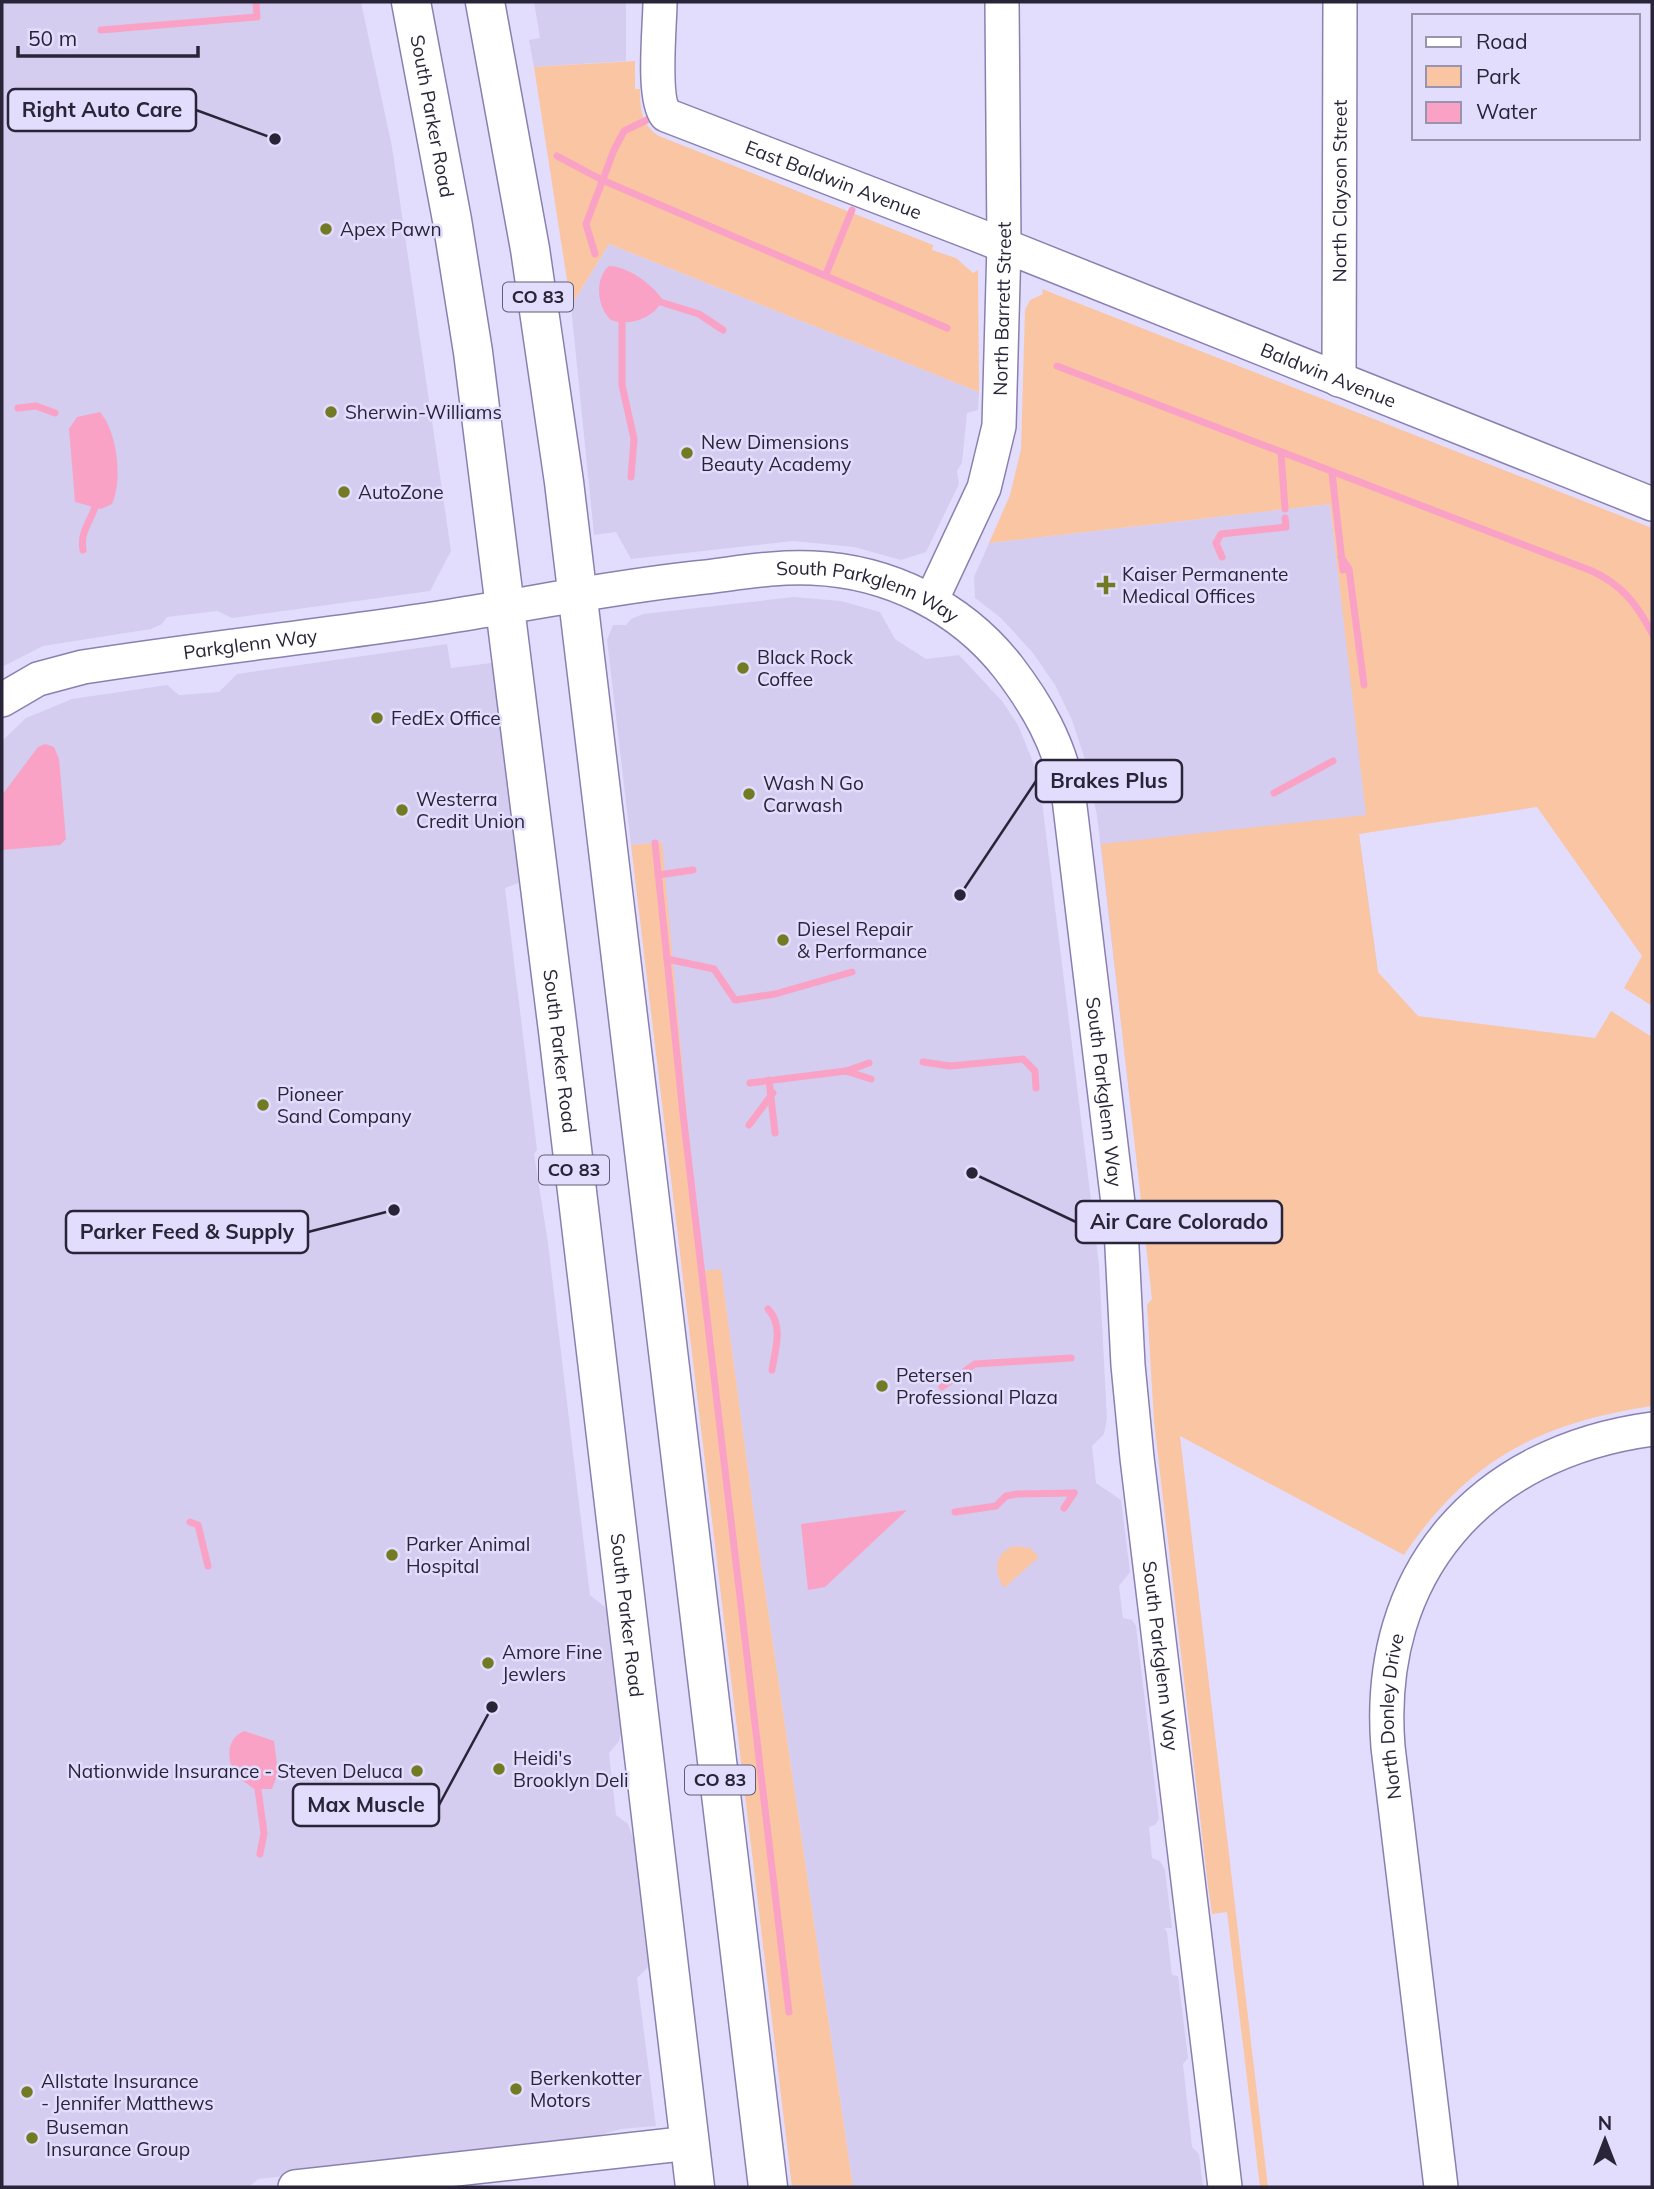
<svg xmlns="http://www.w3.org/2000/svg" width="1654" height="2189" font-family="Mulish,sans-serif">
<style>
.built{fill:#d4cdf0}
.green{fill:#fac5a3}
.water{fill:#faa2c5}
.lines{fill:none;stroke-linecap:round;stroke-linejoin:round}
.stream{stroke:#faa2c5;stroke-width:7}
.minor-casing{stroke:#8a80b0;stroke-width:36}
.highway-casing{stroke:#8a80b0;stroke-width:41}
.minor{stroke:#fff;stroke-width:33}
.highway{stroke:#fff;stroke-width:38}
.poi-dot{fill:#727a24;stroke:#e3ddfd;stroke-width:2.5}
.labels{text-anchor:middle;stroke-width:5;stroke-linejoin:round;paint-order:stroke}
.shield{fill:#e3ddfd;stroke:#615c73;stroke-width:2}
.shield-label{font-size:18px;font-weight:bold;fill:#292438}
.street-label{font-size:19px;fill:#292438;stroke:#e3ddfd}
.poi-label{font-size:19px;fill:#292438;stroke:#e3ddfd;text-anchor:start}
.leader{fill:none;stroke:#292438;stroke-width:2.5}
.callout-dot{fill:#292438;stroke:#e3ddfd;stroke-width:2.5}
.callout{fill:#e3ddfd;stroke:#292438;stroke-width:2.5}
.callout-label{font-size:21px;text-anchor:middle;font-weight:bold;fill:#292438}
</style>
<rect width="100%" height="100%" fill="#e3ddfd"/>
<!-- built -->
<g class="built">
<path d="M 2,2 L 361,2 L 392,147 L 451,551 L 430,591 L 232,618 L 217,611 L 167,617 L 162,624 L 151,629 L 43,646 L 2,667 Z"/>
<path d="M 534,2 L 626,2 L 626,61 L 534,67 L 529,40 L 540,38 Z"/>
<path d="M 609,244 L 979,392 L 978,410 L 967,413 L 962,463 L 957,471 L 959,484 L 926,552 L 901,560 L 854,547 L 793,541 L 631,559 L 616,532 L 594,535 L 571,306 Z"/>
<path d="M 1330,504 L 1369,832 L 1359,834 L 1378,972 L 1143,1212 L 1097,816 L 1087,766 L 1072,720 L 1055,685 L 1033,653 L 1001,618 L 975,598 L 974,577 L 989,543 Z"/>
<path d="M 794,597 L 841,601 L 880,612 L 895,639 L 926,659 L 959,655 L 1002,701 L 1018,725 L 1039,777 L 1099,1265 L 1107,1418 L 1104,1434 L 1092,1446 L 1096,1483 L 1121,1500 L 1130,1572 L 1119,1586 L 1123,1618 L 1132,1620 L 1136,1626 L 1159,1819 L 1155,1825 L 1149,1827 L 1152,1858 L 1160,1861 L 1165,1870 L 1172,1928 L 1164,1928 L 1167,1932 L 1172,1975 L 1178,1976 L 1188,2058 L 1183,2064 L 1192,2147 L 1199,2154 L 1203,2187 L 853,2187 L 755,1522 L 721,1270 L 701,1271 L 661,842 L 631,845 L 607,640 L 613,625 L 626,625 L 631,619 L 643,614 Z"/>
<path d="M 447,644 L 451,668 L 491,663 L 494,674 L 519,883 L 505,888 L 537,1150 L 534,1154 L 548,1243 L 590,1595 L 606,1608 L 621,1732 L 619,1741 L 609,1753 L 616,1815 L 628,1824 L 634,1841 L 649,1966 L 637,1978 L 656,2126 L 621,2129 L 568,2144 L 258,2179 L 249,2187 L 2,2187 L 2,741 L 26,718 L 72,699 L 167,685 L 179,695 L 219,692 L 237,674 Z"/>
</g>
<!-- green -->
<g class="green">
<path d="M 635,61 L 635,89 L 640,89 C 640,109 641,125 659,136 L 933,245 L 932,250 L 956,258 L 973,273 L 978,270 L 979,392 L 609,244 L 571,306 L 534,67 Z"/>
<path d="M 1042,289 L 1652,528 L 1652,1006 L 1624,988 L 1642,956 L 1537,807 L 1359,834 L 1378,972 L 1418,1016 L 1595,1038 L 1611,1011 L 1652,1037 L 1652,1406 C 1540,1423 1469,1459 1404,1555 L 1180,1436 L 1268,2187 L 1260,2187 L 1227,1912 L 1212,1914 L 1208,1886 L 1154,1421 L 1147,1305 L 1152,1299 L 1101,844 L 1366,815 L 1330,504 L 989,543 L 1010,495 L 1021,449 L 1025,310 L 1030,300 L 1043,294 Z"/>
<path d="M 662,842 L 701,1271 L 721,1269 L 755,1522 L 853,2187 L 792,2187 L 631,845 Z"/>
<path d="M 1015,1546 L 1030,1548 L 1039,1557 L 1004,1588 C 993,1572 994,1552 1015,1546 Z"/>
</g>
<!-- water -->
<g class="water">
<path d="M 609,266 C 627,266 652,284 662,299 C 657,318 627,327 611,320 C 597,308 594,279 609,266 Z"/>
<path d="M 100,412 C 117,431 123,480 112,504 L 101,509 L 75,502 L 69,429 L 77,417 Z"/>
<path d="M 45,744 L 54,747 L 59,759 L 66,839 L 60,845 L 2,850 L 2,795 L 38,747 Z"/>
<path d="M 907,1510 L 825,1587 L 808,1590 L 801,1524 Z"/>
<path d="M 244,1731 L 274,1741 L 278,1773 L 272,1789 L 254,1789 L 234,1774 C 227,1757 226,1739 244,1731 Z"/>
</g>
<g class="lines">
<!-- stream -->
<g class="stream">
<path d="M 101,30 L 257,17 L 256,2"/>
<path d="M 557,156 L 602,180 L 947,328"/>
<path d="M 595,254 L 586,224 L 614,150 L 624,131 L 657,115"/>
<path d="M 826,274 L 852,210"/>
<path d="M 654,300 L 699,314 L 723,330"/>
<path d="M 622,315 L 622,385 L 634,439 L 631,477"/>
<path d="M 1057,366 L 1592,571 C 1622,585 1636,603 1652,633"/>
<path d="M 18,408 L 36,406 L 55,413"/>
<path d="M 1281,453 L 1285,509"/>
<path d="M 1332,473 L 1343,570"/>
<path d="M 83,550 C 79,529 95,518 97,498"/>
<path d="M 1222,557 L 1216,543 L 1221,534 L 1286,527 L 1285,518"/>
<path d="M 1341,557 L 1349,569 L 1364,685"/>
<path d="M 1274,793 L 1333,761"/>
<path d="M 655,843 L 683,1114 L 789,2012"/>
<path d="M 658,875 L 693,870"/>
<path d="M 667,959 L 714,969 L 735,1000 L 775,994 L 852,972"/>
<path d="M 923,1062 L 950,1066 L 1023,1059 L 1035,1071 L 1036,1088"/>
<path d="M 846,1071 L 871,1079"/>
<path d="M 769,1080 L 775,1133"/>
<path d="M 750,1083 L 846,1071 L 869,1063"/>
<path d="M 749,1125 L 773,1093"/>
<path d="M 768,1309 C 784,1326 775,1350 772,1370"/>
<path d="M 942,1387 L 975,1364 L 1071,1358"/>
<path d="M 1064,1508 L 1074,1493"/>
<path d="M 955,1512 L 996,1506 L 1006,1496 L 1017,1494 L 1074,1493"/>
<path d="M 190,1522 L 198,1525 L 208,1566"/>
<path d="M 257,1782 L 264,1833 L 260,1854"/>
</g>
<defs>
<g id="minor">
<path id="s1" d="M 660,2 C 660,26 652,98 666,115 L 975,234 L 1652,504"/>
<path id="s2" d="M 1339,380 L 1340,2"/>
<path id="s3" d="M 931,601 L 984,488 L 999,426 L 1004,245 L 1002,2"/>
<path id="s4" d="M 2,700 L 38,679 L 83,667 C 203,648 325,636 445,617 C 529,604 612,587 696,578 C 734,574 774,566 812,568 C 889,571 961,607 1008,667 C 1037,705 1059,743 1068,790 L 1121,1228 L 1128,1365 L 1137,1458 L 1225,2187"/>
<path d="M 295,2187 L 690,2143"/>
<path id="s5" d="M 1441,2187 L 1388,1747 C 1374,1572 1481,1452 1652,1429"/>
</g>
<g id="highway">
<path id="s6" d="M 411,2 L 452,220 L 473,352 L 558,1031 L 695,2187"/>
<path d="M 485,2 L 530,249 L 564,482 L 768,2187"/>
</g>
</defs>
<!-- minor casing -->
<use href="#minor" class="minor-casing"/>
<!-- highway casing -->
<use href="#highway" class="highway-casing"/>
<!-- minor -->
<use href="#minor" class="minor"/>
<!-- highway -->
<use href="#highway" class="highway"/>
</g>
<!-- markers -->
<g class="poi-dot">
<circle cx="326" cy="229" r="7"/>
<circle cx="331" cy="412" r="7"/>
<circle cx="687" cy="453" r="7"/>
<circle cx="344" cy="492" r="7"/>
<path d="M1102.5 574.5h7v7h7v7h-7v7h-7v-7h-7v-7h7z"/>
<circle cx="743" cy="668" r="7"/>
<circle cx="377" cy="718" r="7"/>
<circle cx="749" cy="794" r="7"/>
<circle cx="402" cy="810" r="7"/>
<circle cx="783" cy="940" r="7"/>
<circle cx="263" cy="1105" r="7"/>
<circle cx="882" cy="1386" r="7"/>
<circle cx="392" cy="1555" r="7"/>
<circle cx="488" cy="1663" r="7"/>
<circle cx="499" cy="1769" r="7"/>
<circle cx="417" cy="1771" r="7"/>
<circle cx="516" cy="2089" r="7"/>
<circle cx="27" cy="2092" r="7"/>
<circle cx="32" cy="2138" r="7"/>
</g>
<g class="labels">
<!-- shield labels -->
<g class="shield">
<rect x="503" y="282.5" width="70" height="29" rx="5"/>
<rect x="539" y="1155.5" width="70" height="29" rx="5"/>
<rect x="685" y="1765.5" width="70" height="29" rx="5"/>
</g>
<g class="shield-label">
<text x="538" y="303">CO 83</text>
<text x="574" y="1176">CO 83</text>
<text x="720" y="1786">CO 83</text>
</g>
<!-- street labels -->
<g class="street-label">
<text dy="7" stroke="none"><textPath href="#s6" startOffset="116">South Parker Road</textPath></text>
<text dy="7" stroke="none"><textPath href="#s1" startOffset="294">East Baldwin Avenue</textPath></text>
<text dy="7" stroke="none"><textPath href="#s2" startOffset="189">North Clayson Street</textPath></text>
<text dy="7" stroke="none"><textPath href="#s3" startOffset="306">North Barrett Street</textPath></text>
<text dy="7" stroke="none"><textPath href="#s1" startOffset="826">Baldwin Avenue</textPath></text>
<text dy="7" stroke="none"><textPath href="#s4" startOffset="884">South Parkglenn Way</textPath></text>
<text dy="7" stroke="none"><textPath href="#s4" startOffset="257">Parkglenn Way</textPath></text>
<text dy="7" stroke="none"><textPath href="#s6" startOffset="1060">South Parker Road</textPath></text>
<text dy="7" stroke="none"><textPath href="#s4" startOffset="1493">South Parkglenn Way</textPath></text>
<text dy="7" stroke="none"><textPath href="#s6" startOffset="1628">South Parker Road</textPath></text>
<text dy="7" stroke="none"><textPath href="#s4" startOffset="2060">South Parkglenn Way</textPath></text>
<text dy="7" stroke="none"><textPath href="#s5" startOffset="474">North Donley Drive</textPath></text>
</g>
<!-- poi labels -->
<g class="poi-label">
<text x="340" y="236">Apex Pawn</text>
<text x="345" y="419">Sherwin-Williams</text>
<text x="701" y="449">New Dimensions<tspan x="701" dy="22">Beauty Academy</tspan></text>
<text x="358" y="499">AutoZone</text>
<text x="1122" y="581">Kaiser Permanente<tspan x="1122" dy="22">Medical Offices</tspan></text>
<text x="757" y="664">Black Rock<tspan x="757" dy="22">Coffee</tspan></text>
<text x="391" y="725">FedEx Office</text>
<text x="763" y="790">Wash N Go<tspan x="763" dy="22">Carwash</tspan></text>
<text x="416" y="806">Westerra<tspan x="416" dy="22">Credit Union</tspan></text>
<text x="797" y="936">Diesel Repair<tspan x="797" dy="22">&amp; Performance</tspan></text>
<text x="277" y="1101">Pioneer<tspan x="277" dy="22">Sand Company</tspan></text>
<text x="896" y="1382">Petersen<tspan x="896" dy="22">Professional Plaza</tspan></text>
<text x="406" y="1551">Parker Animal<tspan x="406" dy="22">Hospital</tspan></text>
<text x="502" y="1659">Amore Fine<tspan x="502" dy="22">Jewlers</tspan></text>
<text x="513" y="1765">Heidi's<tspan x="513" dy="22">Brooklyn Deli</tspan></text>
<text x="403" y="1778" text-anchor="end">Nationwide Insurance - Steven Deluca</text>
<text x="530" y="2085">Berkenkotter<tspan x="530" dy="22">Motors</tspan></text>
<text x="41" y="2088">Allstate Insurance<tspan x="41" dy="22">- Jennifer Matthews</tspan></text>
<text x="46" y="2134">Buseman<tspan x="46" dy="22">Insurance Group</tspan></text>
</g>
</g>
<!-- callouts -->
<path class="leader" d="M275 139L196 110M960 895L1036 781M972 1173L1076 1222M394 1210L308 1232M492 1707L439 1805"/>
<g class="callout-dot">
<circle cx="275" cy="139" r="7"/>
<circle cx="960" cy="895" r="7"/>
<circle cx="972" cy="1173" r="7"/>
<circle cx="394" cy="1210" r="7"/>
<circle cx="492" cy="1707" r="7"/>
</g>
<g class="callout">
<rect x="8" y="89" width="188" height="42" rx="7"/>
<rect x="1036" y="760" width="146" height="42" rx="7"/>
<rect x="1076" y="1201" width="206" height="42" rx="7"/>
<rect x="66" y="1211" width="242" height="42" rx="7"/>
<rect x="293" y="1784" width="146" height="42" rx="7"/>
</g>
<g class="callout-label">
<text x="102" y="117">Right Auto Care</text>
<text x="1109" y="788">Brakes Plus</text>
<text x="1179" y="1229">Air Care Colorado</text>
<text x="187" y="1239">Parker Feed &amp; Supply</text>
<text x="366" y="1812">Max Muscle</text>
</g>
<!-- border -->
<rect width="1654" height="2189" fill="none" stroke="#292438" stroke-width="7"/>
<!-- legend -->
<rect x="1412" y="14" width="228" height="126" fill="#e3ddfd" stroke="#9993ae" stroke-width="2"/>
<rect x="1426" y="37" width="35" height="10" fill="#ffffff" stroke="#9993ae" stroke-width="2"/>
<text x="1476" y="49" font-size="21" fill="#292438">Road</text>
<rect x="1426" y="66" width="35" height="21" fill="#fac5a3" stroke="#9993ae" stroke-width="2"/>
<text x="1476" y="84" font-size="21" fill="#292438">Park</text>
<rect x="1426" y="102" width="35" height="21" fill="#faa2c5" stroke="#9993ae" stroke-width="2"/>
<text x="1476" y="119" font-size="21" fill="#292438">Water</text>
<!-- north arrow -->
<g transform="translate(1605 2140)" stroke="#e3ddfd" stroke-width="5" paint-order="stroke">
<path d="M0-5L12 26L0 18L-12 26Z" fill="#292438"/>
<text y="-10" font-size="19" font-weight="bold" text-anchor="middle" fill="#292438">N</text>
</g>
<!-- scale -->
<path d="M18 46v10h180v-10" fill="none" stroke="#292438" stroke-width="3.5"/>
<text x="28" y="46" font-size="21" fill="#292438" stroke="#e3ddfd" stroke-width="5" paint-order="stroke">50 m</text>
</svg>
